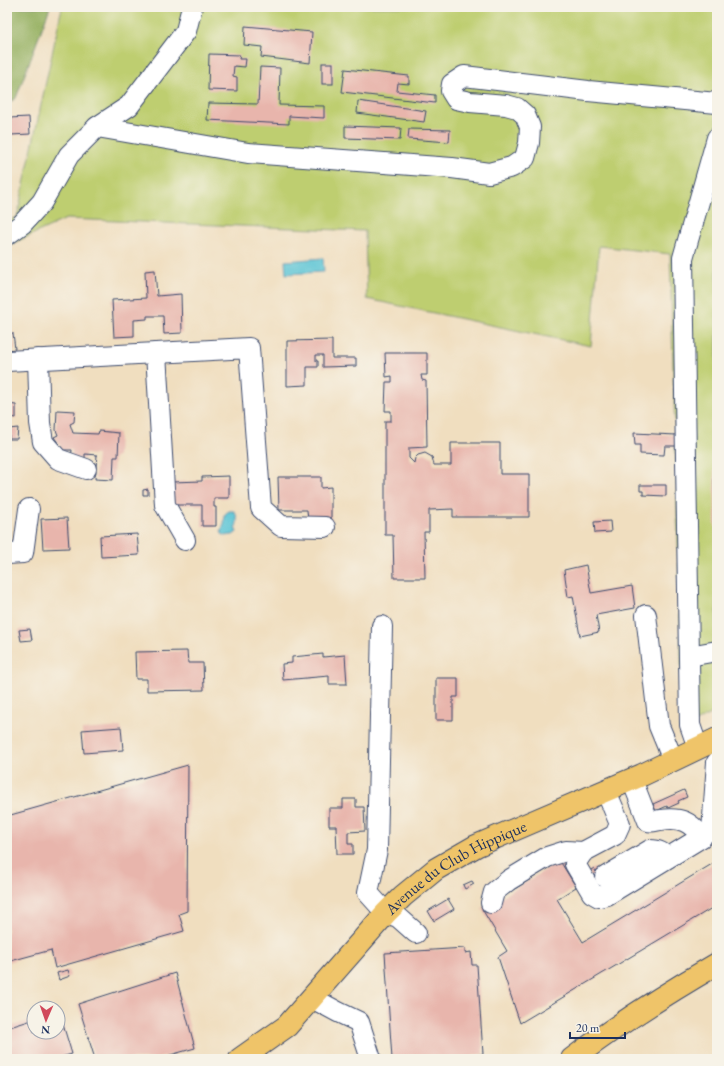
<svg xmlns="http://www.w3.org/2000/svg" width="724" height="1066" font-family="'EB Garamond',serif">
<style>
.green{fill:#bece70;stroke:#6c7e67}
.forest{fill:#96b162;stroke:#587060}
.water{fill:#5ac4d5;stroke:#3a7a9a}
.building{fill:#e8b5ac}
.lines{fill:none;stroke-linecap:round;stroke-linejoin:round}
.minor-casing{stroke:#3b496d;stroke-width:22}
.major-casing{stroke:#3b496d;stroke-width:24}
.highway-casing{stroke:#3b496d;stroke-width:24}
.minor{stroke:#fff;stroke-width:20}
.major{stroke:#efc469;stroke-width:22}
.highway{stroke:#efc469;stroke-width:22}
.labels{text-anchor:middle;stroke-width:3;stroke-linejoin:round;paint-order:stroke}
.street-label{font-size:16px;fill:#1b2f5e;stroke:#f7f3e8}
</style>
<rect width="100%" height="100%" fill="#f7f3e8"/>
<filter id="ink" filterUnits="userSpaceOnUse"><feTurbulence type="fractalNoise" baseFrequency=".025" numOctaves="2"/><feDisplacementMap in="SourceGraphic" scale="8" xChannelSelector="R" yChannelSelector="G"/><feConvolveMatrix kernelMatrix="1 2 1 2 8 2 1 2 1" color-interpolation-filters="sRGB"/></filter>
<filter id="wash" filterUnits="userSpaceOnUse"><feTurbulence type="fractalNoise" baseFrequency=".012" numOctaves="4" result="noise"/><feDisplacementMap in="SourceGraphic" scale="16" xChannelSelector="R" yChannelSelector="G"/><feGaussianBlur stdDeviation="0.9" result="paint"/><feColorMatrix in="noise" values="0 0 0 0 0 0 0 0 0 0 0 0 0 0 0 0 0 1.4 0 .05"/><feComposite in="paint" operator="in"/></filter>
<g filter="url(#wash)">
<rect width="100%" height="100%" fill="#f0debf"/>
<!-- green -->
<path class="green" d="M 62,7 L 717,7 L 717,711 L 683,728 L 670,254 L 599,246 L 591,346 L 367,299 L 365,231 L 66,219 L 7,246 L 7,221 L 17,217 Z"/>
<!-- forest -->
<path class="forest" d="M 7,7 L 50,7 L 16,98 L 7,104 Z"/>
<!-- water -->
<g class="water">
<path d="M 323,258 L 324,272 L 286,274 L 285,261 Z"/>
<path d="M 229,511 L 234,511 C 238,516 238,524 235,528 L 237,532 L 233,535 L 231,535 L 226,536 L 222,534 L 221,530 L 224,525 L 225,514 Z"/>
</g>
<g id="blocks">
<!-- building -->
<g class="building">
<path d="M 245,26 L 312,32 L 310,63 L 261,57 L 262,47 L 244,45 Z"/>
<path d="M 7,40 L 8,40 L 11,79 L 7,80 Z"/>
<path d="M 209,54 L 240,55 L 239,59 L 246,59 L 245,67 L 234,66 L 233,76 L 237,77 L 237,91 L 208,90 Z"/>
<rect x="322" y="63" width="11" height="21"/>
<path d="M 260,67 L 280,68 L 279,105 L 324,106 L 324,118 L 289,116 L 289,124 L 207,120 L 208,103 L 258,104 Z"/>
<path d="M 345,69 L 409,76 L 409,84 L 398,83 L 397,91 L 435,95 L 435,103 L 342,92 Z"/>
<path d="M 358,101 L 426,111 L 424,122 L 357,113 Z"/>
<path d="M 29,117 L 30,134 L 11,135 L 9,118 Z"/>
<path d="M 345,126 L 401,128 L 400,140 L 345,138 Z"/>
<path d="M 409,129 L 450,130 L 449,142 L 408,139 Z"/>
<path d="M 155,270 L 157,296 L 181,294 L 182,333 L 164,334 L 163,316 L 147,316 L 147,319 L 134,320 L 134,336 L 114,337 L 112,300 L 146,298 L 145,271 Z"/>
<path d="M 7,333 L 13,333 L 15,349 L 7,350 Z"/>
<path d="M 332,340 L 332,358 L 356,358 L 356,366 L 323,367 L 323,355 L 316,355 L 316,361 L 318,361 L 318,367 L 307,367 L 307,385 L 287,386 L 287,341 Z"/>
<path d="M 385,353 L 427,353 L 427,375 L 421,375 L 422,380 L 426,381 L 427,447 L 409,448 L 409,458 L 414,463 L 415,458 L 418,455 L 425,453 L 432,457 L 434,465 L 451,465 L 451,443 L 500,443 L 500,474 L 529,474 L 529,517 L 453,517 L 453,509 L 429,510 L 429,532 L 424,532 L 425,578 L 394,578 L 393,535 L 385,535 L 385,421 L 391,421 L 391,411 L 385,411 L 386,382 L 392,382 L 392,376 L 386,377 Z"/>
<path d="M 7,404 L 16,405 L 16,418 L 9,417 L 9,429 L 7,429 Z"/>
<path d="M 57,410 L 75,411 L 74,422 L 70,424 L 73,433 L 98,434 L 99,431 L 119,433 L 118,457 L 114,457 L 113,480 L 95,479 L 97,455 L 85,454 L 85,459 L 71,459 L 72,450 L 63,450 L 54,437 L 58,435 L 56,430 Z"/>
<path d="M 18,428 L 17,439 L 9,439 L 9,429 Z"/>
<path d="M 634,433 L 676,435 L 676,446 L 665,446 L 664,455 L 640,454 L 640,445 L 635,445 Z"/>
<path d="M 714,468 L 717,468 L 717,583 L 716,583 Z"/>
<path d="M 229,476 L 229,498 L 214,498 L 214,507 L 216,507 L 216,526 L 202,526 L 202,505 L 173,505 L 172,482 L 202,481 L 202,477 Z"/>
<path d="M 278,477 L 321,477 L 321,488 L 331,487 L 331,520 L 308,521 L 307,510 L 279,510 Z"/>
<path d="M 640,485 L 666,485 L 666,496 L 643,495 L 643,491 L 640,491 Z"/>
<path d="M 148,489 L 148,495 L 143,495 L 143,490 Z"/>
<path d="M 67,518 L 69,548 L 43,549 L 41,519 Z"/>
<path d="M 610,521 L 611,532 L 595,533 L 594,522 Z"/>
<path d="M 137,534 L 139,555 L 101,557 L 100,536 Z"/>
<path d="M 586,565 L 591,593 L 632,586 L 635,608 L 596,615 L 599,632 L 580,636 L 573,596 L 568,597 L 564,570 Z"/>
<path d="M 30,629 L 32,640 L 21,641 L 19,630 Z"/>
<path d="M 187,651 L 188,663 L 203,663 L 204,690 L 147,691 L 147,679 L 136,679 L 135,652 Z"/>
<path d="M 323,654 L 323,657 L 345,655 L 347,684 L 329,684 L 329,676 L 283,680 L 282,664 L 292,663 L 292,657 Z"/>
<path d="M 436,678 L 458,678 L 458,697 L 453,697 L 453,720 L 436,720 Z"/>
<path d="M 121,727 L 123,750 L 84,753 L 82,730 Z"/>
<path d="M 188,765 L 187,911 L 179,914 L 184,931 L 55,968 L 51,950 L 7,962 L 7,816 Z"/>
<path d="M 684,790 L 687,797 L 678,801 L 679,803 L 668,808 L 667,806 L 656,811 L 653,804 Z"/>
<path d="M 343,799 L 356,799 L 356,807 L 364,807 L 365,831 L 348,832 L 348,844 L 353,844 L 353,854 L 337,854 L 336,826 L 329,826 L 329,808 L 343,808 Z"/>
<path d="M 560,861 L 576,887 L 557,899 L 583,942 L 717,861 L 717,905 L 520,1023 L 498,957 L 507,951 L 482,909 Z"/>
<path d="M 594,868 L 597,874 L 592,878 L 588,872 Z"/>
<path d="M 472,881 L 474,884 L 465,889 L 463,885 Z"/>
<path d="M 448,899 L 454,909 L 434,921 L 428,911 Z"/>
<path d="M 465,948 L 465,953 L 471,952 L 472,965 L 477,965 L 483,1054 L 473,1055 L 473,1059 L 392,1059 L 385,953 Z"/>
<path d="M 68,970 L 70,976 L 59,980 L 57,973 Z"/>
<path d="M 175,973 L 195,1048 L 156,1059 L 95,1059 L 78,1004 Z"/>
<path d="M 61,1018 L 72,1054 L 54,1059 L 7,1059 L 7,1028 L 32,1020 L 34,1026 L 34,1032 L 58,1032 L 58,1019 Z"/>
</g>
</g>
</g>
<g filter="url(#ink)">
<use href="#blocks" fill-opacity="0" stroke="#3b496d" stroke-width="1"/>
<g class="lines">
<defs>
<g id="minor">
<path d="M 97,127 L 129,106 L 186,31 L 192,7"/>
<path d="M 7,235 L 22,224 L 42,202 L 69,155 L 97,127 L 248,153 L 452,168 L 489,173 L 512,167 L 525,158 L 529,143 L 530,127 L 525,115 L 517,108 L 506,105 L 470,102 L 456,99 L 451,91 L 452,84 L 464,76 L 588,91 L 717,103"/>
<path d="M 156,353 L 165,505 L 185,540"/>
<path d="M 38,359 L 40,423 L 43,442 L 58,459 L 86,469"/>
<path d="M 7,361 L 249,348 L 261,508 L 281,526 L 325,527"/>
<path d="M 7,554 L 23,553 L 29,509"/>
<path d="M 646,615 L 659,726 L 673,760"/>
<path d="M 382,626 L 377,850 L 368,893 L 386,913 L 398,917 L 416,933"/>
<path d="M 689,656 L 717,651"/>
<path d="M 698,748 L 690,725 L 683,258 L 717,138"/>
<path d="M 606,791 L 620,824 L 615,835 L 583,852 L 575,864 L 592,893 L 599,897 L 607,895 L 702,837 C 690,821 680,817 661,820 C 656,820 653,823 648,821 L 632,780"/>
<path d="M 712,831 L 717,762"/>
<path d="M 605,877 L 650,850 C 658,850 663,852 667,858"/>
<path d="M 491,903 L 494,892 L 509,880 L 547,857 L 566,851 L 583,852"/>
<path d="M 312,998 L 338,1012 L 359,1022 L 371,1059"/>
</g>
<g id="major">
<path id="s1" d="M 240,1059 L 287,1026 L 386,913 L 403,896 L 436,869 L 476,846 L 642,775 L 717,739"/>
</g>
<path id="highway" d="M 572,1059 C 618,1024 667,993 717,964"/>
</defs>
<!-- minor casing -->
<use href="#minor" class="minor-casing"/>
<!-- major casing -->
<use href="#major" class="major-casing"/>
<!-- highway casing -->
<use href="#highway" class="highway-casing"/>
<!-- minor -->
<use href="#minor" class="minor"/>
<!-- major -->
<use href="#major" class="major"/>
<!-- highway -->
<use href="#highway" class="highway"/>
</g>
</g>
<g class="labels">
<!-- street labels -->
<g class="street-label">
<text dy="6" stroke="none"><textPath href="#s1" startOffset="292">Avenue du Club Hippique</textPath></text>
</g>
</g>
<!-- margin -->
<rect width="724" height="1066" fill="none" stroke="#f7f3e8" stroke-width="24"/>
<!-- north arrow -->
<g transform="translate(46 1020) rotate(182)"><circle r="19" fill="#f7f3e8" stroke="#9fa5b1"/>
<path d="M0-3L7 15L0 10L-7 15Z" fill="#d1495b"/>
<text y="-6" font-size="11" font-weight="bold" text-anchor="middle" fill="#1b2f5e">N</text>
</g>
<!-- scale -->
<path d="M570 1032v6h55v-6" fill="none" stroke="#1b2f5e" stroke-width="2"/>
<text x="576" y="1032" font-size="12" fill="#1b2f5e" stroke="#f7f3e8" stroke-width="3" paint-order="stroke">20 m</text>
</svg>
